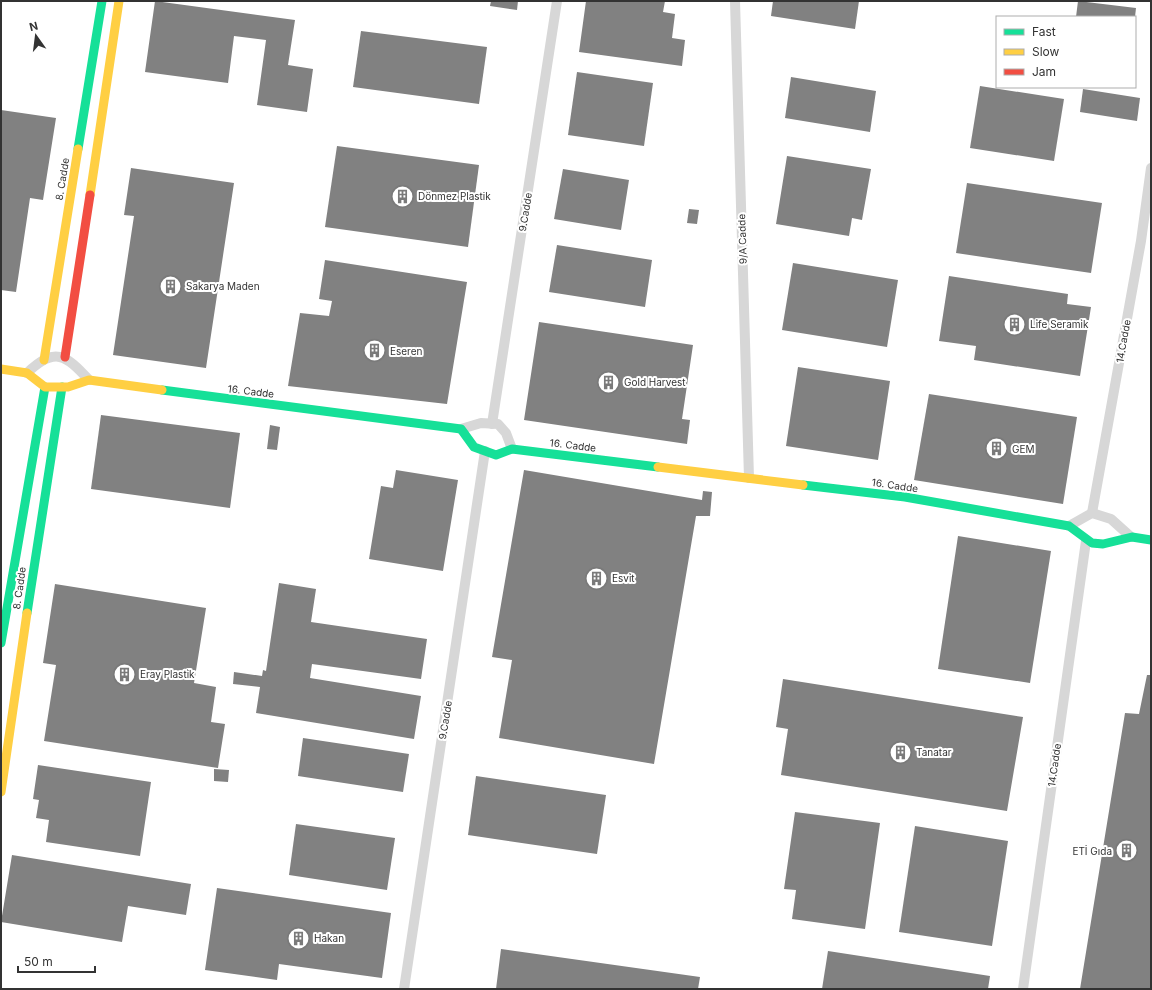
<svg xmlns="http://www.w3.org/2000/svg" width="1152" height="990" font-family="Inter,sans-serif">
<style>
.building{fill:#818181}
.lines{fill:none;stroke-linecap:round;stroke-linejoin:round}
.street{stroke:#d7d7d7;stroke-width:10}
.fast{stroke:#16e098;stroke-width:9}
.slow{stroke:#ffcf43;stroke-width:9}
.jam{stroke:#f24e42;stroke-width:9}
.labels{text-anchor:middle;stroke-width:4;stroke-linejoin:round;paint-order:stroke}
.street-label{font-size:10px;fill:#333;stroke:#fff}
.poi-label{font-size:10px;fill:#333;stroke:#fff;text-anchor:start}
</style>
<rect width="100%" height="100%" fill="#fff"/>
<!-- building -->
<g class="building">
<path d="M 155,1 L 295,20 L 288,65 L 313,69 L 307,112 L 257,105 L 266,40 L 234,36 L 228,83 L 145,72 Z"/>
<path d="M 491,1 L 518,1 L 517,10 L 490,6 Z"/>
<path d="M 586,1 L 665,1 L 663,12 L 675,14 L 672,38 L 685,40 L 682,66 L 579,52 Z"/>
<path d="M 773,1 L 859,1 L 855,29 L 771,16 Z"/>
<path d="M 1078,1 L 1136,8 L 1135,17 L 1076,17 Z"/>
<path d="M 361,31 L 487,47 L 479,104 L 353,87 Z"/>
<path d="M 577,72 L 653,83 L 644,146 L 568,135 Z"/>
<path d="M 791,77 L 876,91 L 870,132 L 785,118 Z"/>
<path d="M 980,86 L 1064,99 L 1054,161 L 970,148 Z"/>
<path d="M 1083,89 L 1140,98 L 1137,121 L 1080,112 Z"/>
<path d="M 1,110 L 56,118 L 43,200 L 30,198 L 16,292 L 1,290 Z"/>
<path d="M 337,146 L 479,165 L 468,247 L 325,227 Z"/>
<path d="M 787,156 L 871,169 L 862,220 L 852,218 L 849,236 L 776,224 Z"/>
<path d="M 131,168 L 234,183 L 206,368 L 113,355 L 134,216 L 124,215 Z"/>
<path d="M 563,169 L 629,180 L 621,230 L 554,219 Z"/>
<path d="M 967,183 L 1102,203 L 1091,273 L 956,253 Z"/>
<path d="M 689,209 L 699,210 L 697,224 L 687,223 Z"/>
<path d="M 557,245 L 652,260 L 645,307 L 549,292 Z"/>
<path d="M 325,260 L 467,282 L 447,404 L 288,386 L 300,313 L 329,316 L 332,301 L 319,299 Z"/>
<path d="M 793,263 L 898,280 L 887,347 L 782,330 Z"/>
<path d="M 949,276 L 1068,294 L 1067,304 L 1091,307 L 1080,376 L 974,360 L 976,346 L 939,341 Z"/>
<path d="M 539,322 L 693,345 L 682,419 L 690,420 L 687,444 L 524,420 Z"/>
<path d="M 798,367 L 890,381 L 878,460 L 786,446 Z"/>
<path d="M 929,394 L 1077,417 L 1063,504 L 914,480 Z"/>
<path d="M 101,415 L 240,433 L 230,508 L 91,489 Z"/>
<path d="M 270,425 L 280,427 L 277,450 L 267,449 Z"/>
<path d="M 396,470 L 458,480 L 443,571 L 369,559 L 381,486 L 393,488 Z"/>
<path d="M 524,470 L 702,500 L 703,491 L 712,492 L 710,516 L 696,516 L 654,764 L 499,738 L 512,660 L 492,657 Z"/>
<path d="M 958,536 L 1051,551 L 1030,683 L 938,669 Z"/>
<path d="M 279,583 L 316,589 L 311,622 L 427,639 L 421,679 L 312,664 L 310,678 L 421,696 L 414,739 L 256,713 L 260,687 L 233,684 L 234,672 L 262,676 L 263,670 L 266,671 Z"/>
<path d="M 55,584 L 206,608 L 194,683 L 216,687 L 211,722 L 225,724 L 218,768 L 44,741 L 56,665 L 43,663 Z"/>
<path d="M 1147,675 L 1151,675 L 1151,989 L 1080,989 L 1125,713 L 1139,714 Z"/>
<path d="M 783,679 L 1023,717 L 1007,811 L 781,775 L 788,729 L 776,727 Z"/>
<path d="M 303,738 L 409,754 L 403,792 L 298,776 Z"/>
<path d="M 38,765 L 151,782 L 140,856 L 46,842 L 49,820 L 36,818 L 39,800 L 33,799 Z"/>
<path d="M 214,769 L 229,770 L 228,782 L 214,781 Z"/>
<path d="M 476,776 L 606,795 L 597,854 L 468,835 Z"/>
<path d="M 795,812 L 880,823 L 865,929 L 792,919 L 796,890 L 784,889 Z"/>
<path d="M 296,824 L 395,838 L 387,890 L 289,875 Z"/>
<path d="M 915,826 L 1008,841 L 992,946 L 899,932 Z"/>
<path d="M 12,855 L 191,884 L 186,915 L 128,906 L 122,942 L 1,922 Z"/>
<path d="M 217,888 L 391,913 L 382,978 L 279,964 L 277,980 L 205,970 Z"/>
<path d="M 501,949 L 700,977 L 698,989 L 496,989 Z"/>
<path d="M 828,951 L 990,976 L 988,989 L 822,989 Z"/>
</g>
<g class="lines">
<!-- street -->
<g class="street">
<path d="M 735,1 L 749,478"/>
<path d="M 27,373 C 55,346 66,355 89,380"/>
<path d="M 492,424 L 557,1"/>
<path d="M 461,429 L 481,423 L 498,424 L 506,433 L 512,449"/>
<path d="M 1092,513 L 1141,241 L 1151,168"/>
<path d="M 1069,526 L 1092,513 L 1111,519 L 1131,537"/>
<path d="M 404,989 L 485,451"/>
<path d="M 1023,989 L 1086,541"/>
</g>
<!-- fast -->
<g class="fast">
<path d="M 78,149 L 102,1"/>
<path d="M 162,390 L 461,429 L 474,447 L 496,455 L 512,449 L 658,467"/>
<path d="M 803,485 L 905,497 L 1069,526 L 1092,543 L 1103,544 L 1132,537 L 1151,540"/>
<path d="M 27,613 L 62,387"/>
<path d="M 1,643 L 45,387"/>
</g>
<!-- slow -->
<g class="slow">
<path d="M 90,195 L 119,1"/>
<path d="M 44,360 L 78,149"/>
<path d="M 1,369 L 27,373 L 45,387 L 68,387 L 89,380 L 162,390"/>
<path d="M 658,467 L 803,485"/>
<path d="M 1,792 L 27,613"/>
</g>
<!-- jam -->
<path class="jam" d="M 65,357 L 90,195"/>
</g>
<!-- icons -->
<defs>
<symbol id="building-ring" viewBox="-11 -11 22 22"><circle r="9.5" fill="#fff" stroke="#7a7a7a" stroke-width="1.5"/><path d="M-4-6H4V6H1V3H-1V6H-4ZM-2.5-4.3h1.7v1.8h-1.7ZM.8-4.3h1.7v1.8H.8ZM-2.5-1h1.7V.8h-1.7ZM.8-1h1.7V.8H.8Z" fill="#7a7a7a"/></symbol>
</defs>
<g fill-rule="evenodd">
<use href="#building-ring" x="390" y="184" width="25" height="25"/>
<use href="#building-ring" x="158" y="274" width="25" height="25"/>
<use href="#building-ring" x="1002" y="312" width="25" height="25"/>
<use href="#building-ring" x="362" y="338" width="25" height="25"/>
<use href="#building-ring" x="596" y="370" width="25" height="25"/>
<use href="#building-ring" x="984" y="436" width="25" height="25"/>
<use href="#building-ring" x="584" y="566" width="25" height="25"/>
<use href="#building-ring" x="112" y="662" width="25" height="25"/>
<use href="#building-ring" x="888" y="740" width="25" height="25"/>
<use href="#building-ring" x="1114" y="838" width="25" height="25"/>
<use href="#building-ring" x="286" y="926" width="25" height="25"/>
</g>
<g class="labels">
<!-- street labels -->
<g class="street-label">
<text transform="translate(62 179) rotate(-81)" y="4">8. Cadde</text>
<text transform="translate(525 212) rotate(-81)" y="4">9.Cadde</text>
<text transform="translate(742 239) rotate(-92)" y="4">9/A Cadde</text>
<text transform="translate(1123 341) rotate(-80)" y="4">14.Cadde</text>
<text transform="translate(251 391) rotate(7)" y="4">16. Cadde</text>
<text transform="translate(573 445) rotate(7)" y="4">16. Cadde</text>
<text transform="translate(895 485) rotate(8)" y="4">16. Cadde</text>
<text transform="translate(19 588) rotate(-82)" y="4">8. Cadde</text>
<text transform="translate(445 720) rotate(-81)" y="4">9.Cadde</text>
<text transform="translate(1054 765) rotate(-82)" y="4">14.Cadde</text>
</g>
<!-- poi labels -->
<g class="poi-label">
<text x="418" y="200">Dönmez Plastik</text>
<text x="186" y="290">Sakarya Maden</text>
<text x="1030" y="328">Life Seramik</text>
<text x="390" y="355">Eseren</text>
<text x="624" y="386">Gold Harvest</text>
<text x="1012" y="453">GEM</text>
<text x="612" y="582">Esvit</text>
<text x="140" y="678">Eray Plastik</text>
<text x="916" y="756">Tanatar</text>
<text x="1112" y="855" text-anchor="end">ETİ Gıda</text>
<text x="314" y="942">Hakan</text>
</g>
</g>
<!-- border -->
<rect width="1152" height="990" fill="none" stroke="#333333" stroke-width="4"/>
<!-- legend -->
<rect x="996" y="16" width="140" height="72" fill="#ffffff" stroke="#adadad"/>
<rect x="1004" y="29" width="20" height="6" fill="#16e098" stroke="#adadad"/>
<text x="1032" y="36" font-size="12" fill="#333333">Fast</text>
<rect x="1004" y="49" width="20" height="6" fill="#ffcf43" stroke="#adadad"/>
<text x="1032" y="56" font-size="12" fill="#333333">Slow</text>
<rect x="1004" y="69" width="20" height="6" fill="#f24e42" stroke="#adadad"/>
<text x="1032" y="76" font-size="12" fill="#333333">Jam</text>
<!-- north arrow -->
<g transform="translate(36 36) rotate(346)" stroke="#ffffff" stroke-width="3" paint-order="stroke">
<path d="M0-3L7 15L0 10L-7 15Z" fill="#333333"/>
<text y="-6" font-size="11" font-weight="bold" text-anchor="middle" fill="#333333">N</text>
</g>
<!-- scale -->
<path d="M18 966v6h77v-6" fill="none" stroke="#333333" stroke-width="2"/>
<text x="24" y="966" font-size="12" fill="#333333" stroke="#ffffff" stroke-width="3" paint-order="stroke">50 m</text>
</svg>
